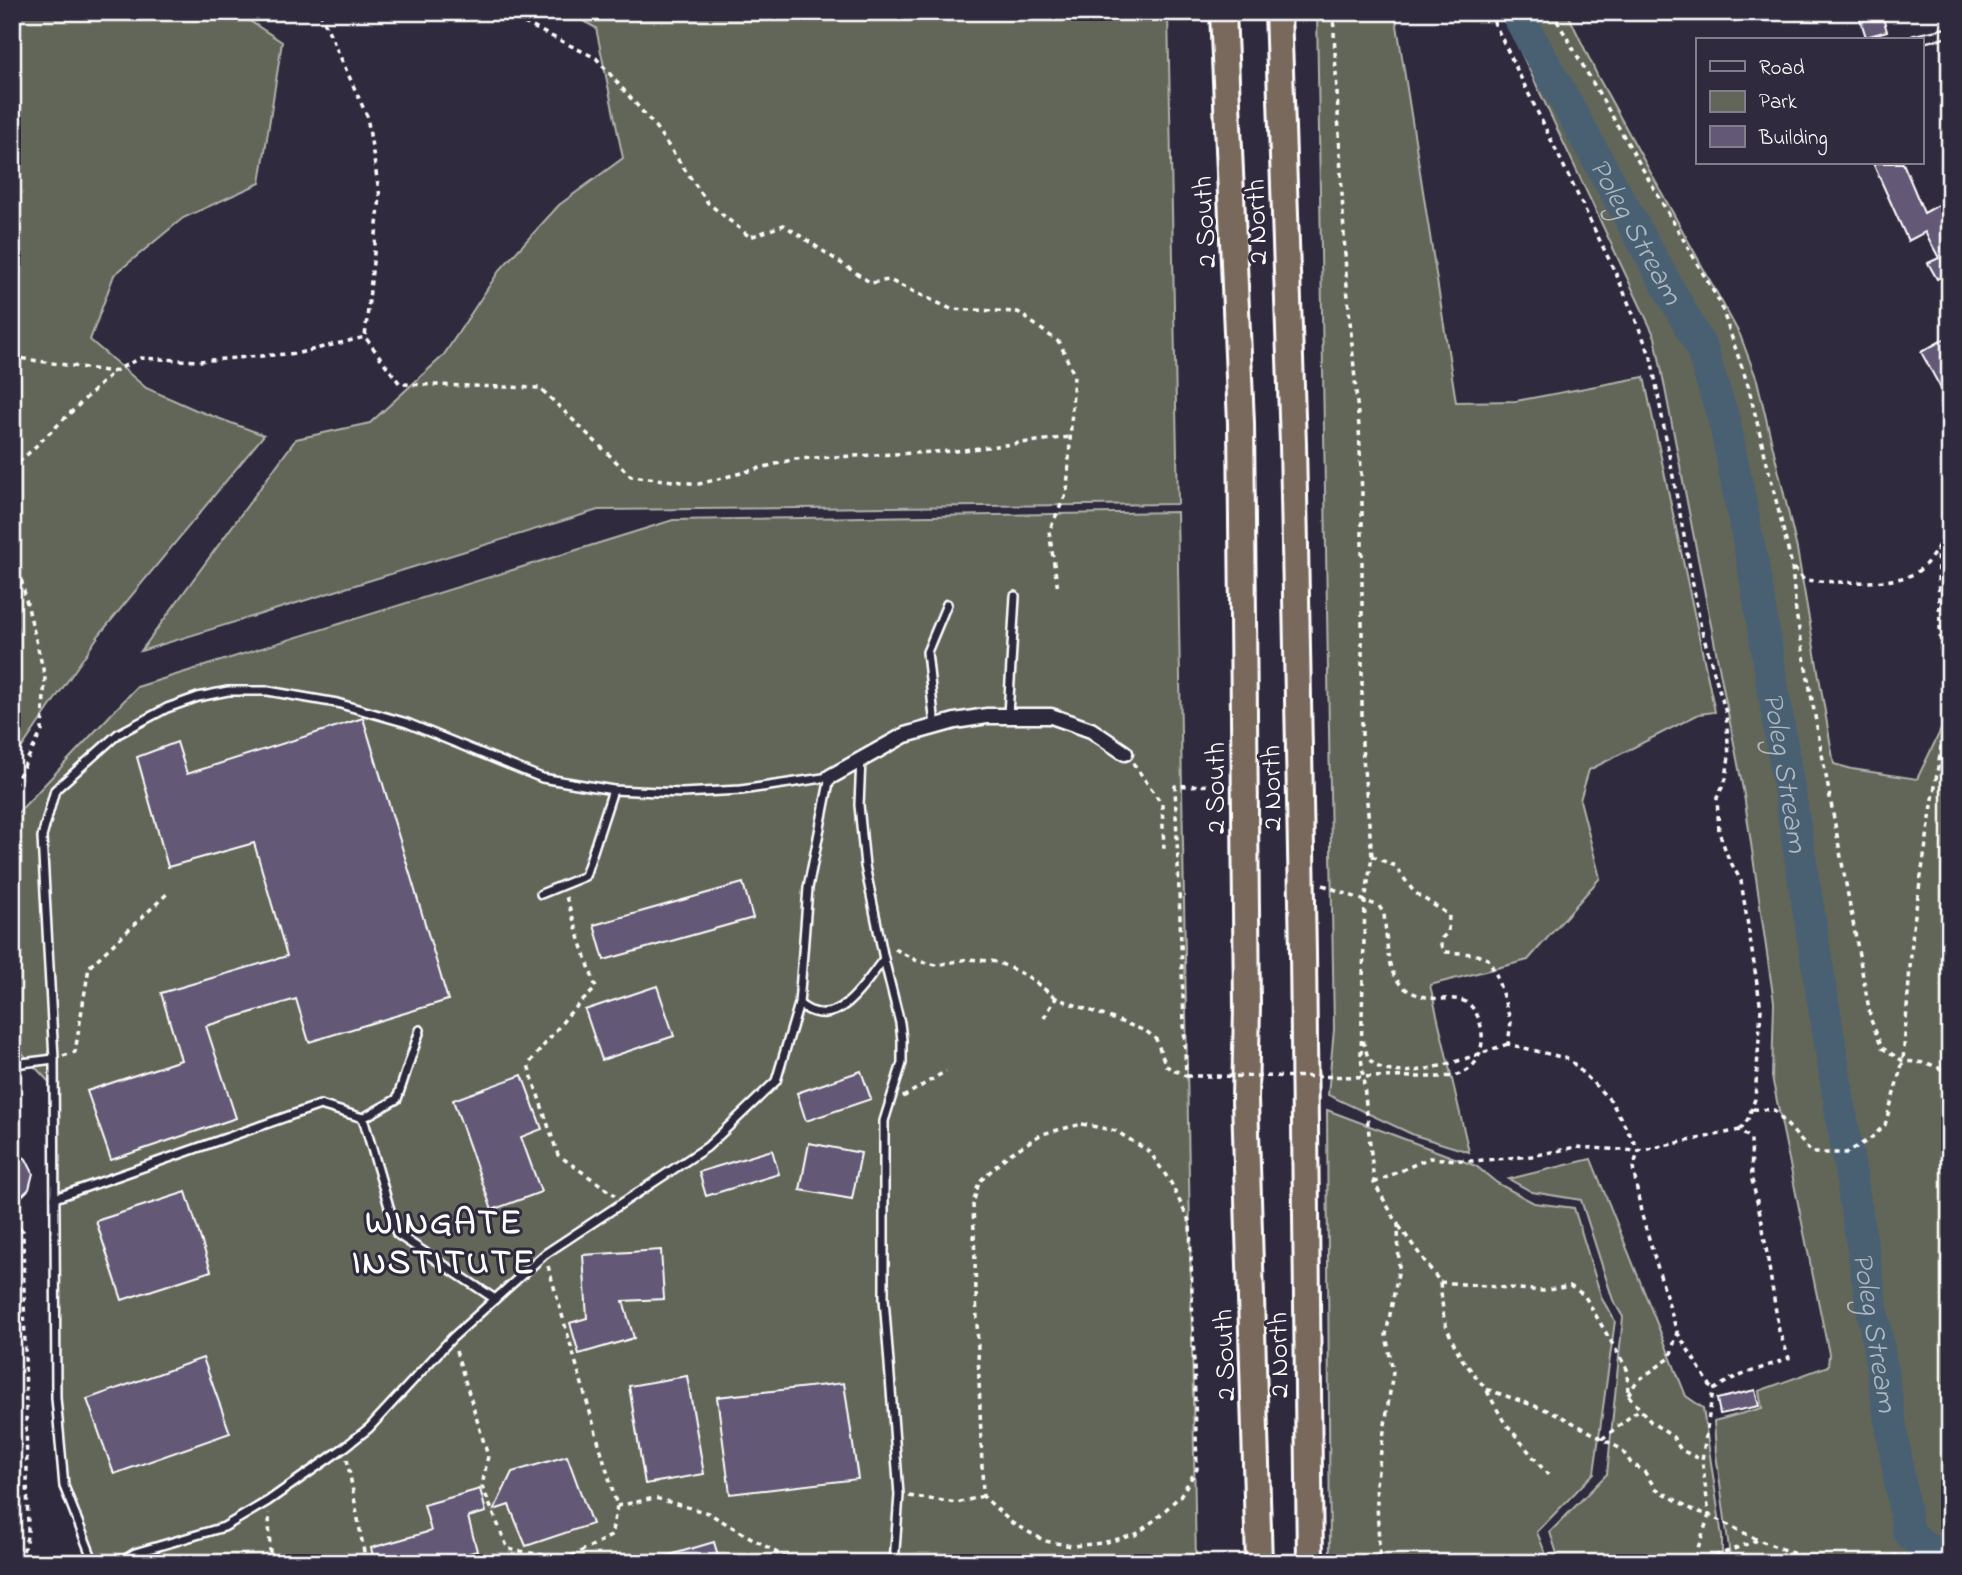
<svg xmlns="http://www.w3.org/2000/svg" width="1962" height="1575" font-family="'Indie Flower',sans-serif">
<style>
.green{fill:#626659;stroke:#b0b2ac;stroke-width:2}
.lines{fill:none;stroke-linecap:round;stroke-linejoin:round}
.river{stroke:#496073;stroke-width:32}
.building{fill:#635976;stroke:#fff;stroke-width:2}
.service-casing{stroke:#fff;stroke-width:12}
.minor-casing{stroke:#fff;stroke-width:19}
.motorway-casing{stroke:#fff;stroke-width:30}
.path{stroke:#fff;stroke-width:3.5;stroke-dasharray:5 5;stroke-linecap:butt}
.service{stroke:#2f2a3d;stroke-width:7}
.minor{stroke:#2f2a3d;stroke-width:14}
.motorway{stroke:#78695c;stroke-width:24}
.path-bridge{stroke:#fff;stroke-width:3.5;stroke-dasharray:5 5;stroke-linecap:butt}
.labels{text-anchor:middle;stroke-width:6;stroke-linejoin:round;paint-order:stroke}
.street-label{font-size:28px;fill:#fff;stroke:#2f2a3d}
.water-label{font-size:30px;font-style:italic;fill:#adb7c0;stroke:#2f2a3d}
.district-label{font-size:35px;font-weight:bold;letter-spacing:2px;fill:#fff;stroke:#2f2a3d}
</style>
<rect width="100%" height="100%" fill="#2f2a3d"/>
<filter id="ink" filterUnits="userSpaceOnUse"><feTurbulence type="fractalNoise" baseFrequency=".0143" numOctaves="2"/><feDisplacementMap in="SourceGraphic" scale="14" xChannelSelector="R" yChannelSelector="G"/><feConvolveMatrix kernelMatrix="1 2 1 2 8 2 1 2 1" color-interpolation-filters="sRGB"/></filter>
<g filter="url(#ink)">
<!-- green -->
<g class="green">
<path d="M 12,12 L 236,12 L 282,42 L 260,183 L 183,218 L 114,275 L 90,340 L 146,388 L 196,410 L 264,435 L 99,635 L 12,762 Z"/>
<path d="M 567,12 L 1168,12 L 1178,504 L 598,510 L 141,651 L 296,439 L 370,423 L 443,356 L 499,271 L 559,205 L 623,158 L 596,28 Z"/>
<path d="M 1317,12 L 1395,12 L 1456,402 L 1516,401 L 1644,377 L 1715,712 L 1699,714 L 1589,770 L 1580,800 L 1600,878 L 1528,960 L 1430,985 L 1469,1152 L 1414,1135 L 1328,1095 L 1334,1029 Z"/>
<path d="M 1502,12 L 1567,12 L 1598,77 L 1740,335 L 1757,380 L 1797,549 L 1834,764 L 1852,769 L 1917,779 L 1950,711 L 1950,1563 L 1731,1563 L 1716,1454 L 1714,1421 L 1762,1408 L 1759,1391 L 1828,1366 L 1829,1354 L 1772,1077 L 1774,1002 L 1744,795 L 1655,337 Z"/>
<path d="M 1177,512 L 1196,1563 L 95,1563 L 59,1488 L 49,1082 L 12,1042 L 12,819 L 137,687 L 673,520 Z"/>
<path d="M 1327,1110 L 1476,1166 L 1497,1183 L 1534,1203 L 1574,1208 L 1602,1299 L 1615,1321 L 1594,1473 L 1537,1532 L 1549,1563 L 1330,1563 Z"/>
<path d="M 1591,1159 L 1686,1396 L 1703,1408 L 1722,1537 L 1722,1563 L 1560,1563 L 1550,1532 L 1607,1474 L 1623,1317 L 1613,1300 L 1581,1200 L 1532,1192 L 1509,1179 Z"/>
</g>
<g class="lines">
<!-- river -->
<path class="river" id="s1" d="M 1516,12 L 1701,347 L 1725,424 L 1754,570 L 1908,1532 L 1927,1549 L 1950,1555"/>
</g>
<!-- building -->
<g class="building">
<path d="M 1858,12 L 1881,12 L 1887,31 L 1866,37 Z"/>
<path d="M 1873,163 L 1903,163 L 1924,213 L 1944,202 L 1950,213 L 1950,226 L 1944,229 L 1950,239 L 1950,278 L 1947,273 L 1937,279 L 1928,263 L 1939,258 L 1925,232 L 1908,241 Z"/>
<path d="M 1950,336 L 1950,405 L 1921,352 Z"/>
<path d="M 363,718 L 448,1000 L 309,1042 L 296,999 L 206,1026 L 236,1118 L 111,1160 L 87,1091 L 181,1060 L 161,993 L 287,956 L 254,843 L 168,867 L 137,757 L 177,742 L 187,774 Z"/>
<path d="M 743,883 L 753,918 L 604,960 L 594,925 Z"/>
<path d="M 657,986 L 674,1036 L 602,1060 L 585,1010 Z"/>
<path d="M 861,1071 L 871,1099 L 806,1121 L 797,1093 Z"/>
<path d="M 522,1075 L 542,1129 L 521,1137 L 541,1192 L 492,1210 L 453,1100 Z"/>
<path d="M 809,1143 L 861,1153 L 852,1199 L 800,1190 Z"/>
<path d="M 12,1149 L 26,1159 L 33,1173 L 29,1189 L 23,1195 L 12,1200 Z"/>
<path d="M 772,1150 L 779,1174 L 706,1196 L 699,1172 Z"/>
<path d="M 186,1192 L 211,1271 L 122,1300 L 96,1221 Z"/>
<path d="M 661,1250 L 664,1299 L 623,1301 L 634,1338 L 579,1354 L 570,1323 L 587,1318 L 583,1255 Z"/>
<path d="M 203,1358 L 230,1433 L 114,1474 L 87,1399 Z"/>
<path d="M 687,1376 L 704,1474 L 645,1484 L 629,1386 Z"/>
<path d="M 844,1383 L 858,1479 L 730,1494 L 717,1397 Z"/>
<path d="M 1755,1390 L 1759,1406 L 1720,1414 L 1717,1399 Z"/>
<path d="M 567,1456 L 592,1524 L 526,1546 L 509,1505 L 494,1510 L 512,1472 Z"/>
<path d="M 480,1489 L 486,1512 L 468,1517 L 477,1551 L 434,1563 L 375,1563 L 371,1548 L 431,1531 L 424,1505 Z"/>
<path d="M 714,1542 L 720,1563 L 656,1563 L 656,1559 Z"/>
</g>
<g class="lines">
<defs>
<g id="service">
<path d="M 1914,40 L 1950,32"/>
<path d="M 1008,715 L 1015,596"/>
<path d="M 935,726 L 927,652 L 947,604"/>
<path d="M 861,759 L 859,805 L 865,866 L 884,959 L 900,1023 L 902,1040 L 902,1063 L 884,1121 L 884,1298 L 899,1495 L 894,1563"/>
<path d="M 541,894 L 585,876 L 613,790"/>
<path d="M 799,1004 C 803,1007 809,1011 814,1012 C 845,1021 868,978 884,959"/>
<path d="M 12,1062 L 22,1063 L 54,1059"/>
<path d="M 363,1118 L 397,1099 L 420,1030"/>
<path d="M 55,1198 L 320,1105 L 363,1118 L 397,1234 L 495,1299"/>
<path d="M 77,1563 L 91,1556"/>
<path d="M 94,1563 L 64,1486 L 56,1398 L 54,1059 L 42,837 L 55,790 L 118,734 L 167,708 L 198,697 L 228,691 L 268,691 L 337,703 L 407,723 L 542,778 L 613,790 L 682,793 L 741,790 L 830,777 L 808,888 L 799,1004 L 776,1081 L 707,1147 L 545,1254 L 452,1338 L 369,1428 L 345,1447 L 268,1501 L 224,1527 L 135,1553 L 119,1563"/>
</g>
<path id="minor" d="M 830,777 L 905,735 L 955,721 L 987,716 L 1051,716 L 1091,730 L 1125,753"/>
<g id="motorway">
<path d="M 1223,12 L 1241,423 L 1247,1007 L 1245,1099 L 1259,1563"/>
<path d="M 1278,12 L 1293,444 L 1303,952 L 1310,1563"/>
</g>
</defs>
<!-- service casing -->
<use href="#service" class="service-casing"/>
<!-- minor casing -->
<use href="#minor" class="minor-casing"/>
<!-- motorway casing -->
<use href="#motorway" class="motorway-casing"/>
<!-- path -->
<g class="path">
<path d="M 320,12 L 367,116 L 380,197 L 365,337"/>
<path d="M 496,12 L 512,17 L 596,58 L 654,125 L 708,203 L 750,237 L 784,225 L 871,283 L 889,280 L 951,309 L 1018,312 L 1060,343 L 1074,375 L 1067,492 L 1049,531 L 1058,590"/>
<path d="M 1333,12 L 1346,274 L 1359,427 L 1362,494 L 1362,747 L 1372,856 L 1365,902 L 1361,1056 L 1374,1183 L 1398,1224 L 1399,1268 L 1386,1335 L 1393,1372 L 1376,1484 L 1380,1563"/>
<path d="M 1489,12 L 1618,278 L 1651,357 L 1701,628 L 1726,713 L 1729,756 L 1726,779 L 1717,798 L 1719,832 L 1728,857 L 1741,881 L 1761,1009 L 1755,1099 L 1748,1119 L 1740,1130 L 1751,1139 L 1752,1180 L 1762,1222 L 1779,1331 L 1789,1358 L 1731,1379 L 1713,1390 L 1702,1460 L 1709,1515 L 1758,1540 L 1819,1563"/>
<path d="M 1552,12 L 1720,303 L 1748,385 L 1792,566 L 1796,613 L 1871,1020 L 1882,1048 L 1903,1061 L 1927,1063 L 1948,1072 L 1950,1075"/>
<path d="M 12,357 L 113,372"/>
<path d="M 12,469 L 113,372 L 140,358 L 198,361 L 299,353 L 365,337 L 400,384 L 540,388 L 631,476 L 699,484 L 795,459 L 955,451 L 1070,437"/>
<path d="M 12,553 L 15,554 L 45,677 L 42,731 L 12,789"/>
<path d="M 1794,568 L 1804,580 C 1830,582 1897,587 1918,571 C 1934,559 1942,539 1950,521"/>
<path d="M 1133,763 L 1162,804 L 1164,850"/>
<path d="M 1372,856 L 1395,866 L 1414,892 L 1449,915 L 1448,932 L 1442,938 L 1441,945 L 1446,952 L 1474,954 L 1488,959 L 1496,974 L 1511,1022 L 1508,1044 L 1569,1059 L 1611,1101 L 1639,1151"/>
<path d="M 1323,885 L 1379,906 L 1384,914 L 1388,954"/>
<path d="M 566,897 L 596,988 L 569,1014 L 528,1065 L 558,1155 L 615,1195"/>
<path d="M 12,931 L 16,931"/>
<path d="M 895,949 L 917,961 L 937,965 L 968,959 L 997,962 L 1027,976 L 1056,998"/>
<path d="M 1044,1018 L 1056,998 L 1146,1031 L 1156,1039 L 1166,1066 L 1186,1076 L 1175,786 L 1224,785"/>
<path d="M 1363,1041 C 1365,1046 1366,1052 1368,1057 C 1389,1093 1478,1053 1508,1044"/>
<path d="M 63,1056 L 75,1052 L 89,967 L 170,891"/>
<path d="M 903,1097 L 946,1071"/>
<path d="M 1753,1109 L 1774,1110 L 1812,1153 L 1846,1153 L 1870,1139 L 1885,1125 L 1903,1061 L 1913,928 L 1944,728 L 1937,550"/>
<path d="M 1082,1124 L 1116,1131 L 1150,1152 L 1171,1183 L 1190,1223 L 1197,1469 L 1180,1496 L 1156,1519 L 1135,1535 L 1102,1543 L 1072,1546 L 1045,1541 L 1012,1523 L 983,1496 L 973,1204 L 979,1182 L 1008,1155 L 1042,1134 Z"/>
<path d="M 1374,1183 L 1429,1158 L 1473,1161 L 1532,1156 L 1576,1147 L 1638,1151"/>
<path d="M 12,1222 L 23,1231 L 28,1533 L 20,1563"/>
<path d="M 1399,1226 L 1440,1282 L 1444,1320 L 1452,1340 L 1462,1359 L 1486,1389 L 1555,1413 L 1621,1449 L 1631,1463 L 1644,1471 L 1655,1488 L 1693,1510 L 1709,1515 L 1693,1563"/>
<path d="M 548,1266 L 617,1506 L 611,1536 L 566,1559"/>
<path d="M 1440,1282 L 1543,1291 L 1570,1286 L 1584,1295 L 1627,1369 L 1628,1395 L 1651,1422 L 1673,1437 L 1681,1450 L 1702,1460"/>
<path d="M 1677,1332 L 1713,1390"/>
<path d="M 456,1351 L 488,1456 L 482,1486 L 508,1549 L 566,1559 L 567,1563"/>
<path d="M 1487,1391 L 1503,1420 L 1548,1475"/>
<path d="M 1628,1395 L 1637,1381 L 1670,1358 L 1677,1332 L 1641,1212 L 1633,1167 L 1639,1151 L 1740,1130"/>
<path d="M 1602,1439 L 1641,1408"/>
<path d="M 347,1459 L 366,1563"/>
<path d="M 909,1496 L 957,1503 L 983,1496"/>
<path d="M 617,1506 L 655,1498 L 708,1513 L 795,1563"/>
<path d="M 268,1563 L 270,1554 L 269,1513"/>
<path d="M 1696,1563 L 1758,1540"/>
<path d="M 1853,1563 L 1900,1555 L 1925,1563"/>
</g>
<!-- service -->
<use href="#service" class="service"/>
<!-- minor -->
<use href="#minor" class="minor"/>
<!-- motorway -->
<use href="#motorway" class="motorway"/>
<!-- path-bridge -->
<path class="path-bridge" d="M 1186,1076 L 1439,1077 C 1445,1076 1454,1077 1460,1074 C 1487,1065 1488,1023 1470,1005 C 1461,997 1450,999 1439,999 C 1408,996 1392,985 1388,954"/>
</g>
</g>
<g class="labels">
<!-- street labels -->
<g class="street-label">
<text transform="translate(1203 222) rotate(-93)" y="10">2 South</text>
<text transform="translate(1255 222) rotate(-92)" y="10">2 North</text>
<text transform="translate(1214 788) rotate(-90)" y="10">2 South</text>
<text transform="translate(1270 788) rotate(-91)" y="10">2 North</text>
<text transform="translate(1223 1355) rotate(-92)" y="10">2 South</text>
<text transform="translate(1277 1355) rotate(-91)" y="10">2 North</text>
</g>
<!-- water labels -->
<g class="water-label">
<text dy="10" stroke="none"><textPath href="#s1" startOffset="250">Poleg Stream</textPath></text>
<text dy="10" stroke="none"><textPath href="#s1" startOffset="817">Poleg Stream</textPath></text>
<text dy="10" stroke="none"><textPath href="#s1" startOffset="1384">Poleg Stream</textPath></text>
</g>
<!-- district labels -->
<g class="district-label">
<text x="444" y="1233">WINGATE<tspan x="444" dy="40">INSTITUTE</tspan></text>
</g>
</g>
<!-- margin -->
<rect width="1962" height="1575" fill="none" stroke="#2f2a3d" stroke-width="42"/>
<rect x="21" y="21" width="1920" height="1533" fill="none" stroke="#fff" stroke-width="2.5" filter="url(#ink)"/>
<!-- legend -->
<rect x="1696" y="38" width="228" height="126" fill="#2f2a3d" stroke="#827f8b" stroke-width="2"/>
<rect x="1710" y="61" width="35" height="10" fill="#2f2a3d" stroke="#827f8b" stroke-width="2"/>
<text x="1759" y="74" font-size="21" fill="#ffffff">Road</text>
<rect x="1710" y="91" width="35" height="21" fill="#626659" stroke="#827f8b" stroke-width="2"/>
<text x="1759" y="108" font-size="21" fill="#ffffff">Park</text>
<rect x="1710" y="126" width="35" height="21" fill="#635976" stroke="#827f8b" stroke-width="2"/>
<text x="1759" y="144" font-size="21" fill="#ffffff">Building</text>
</svg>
